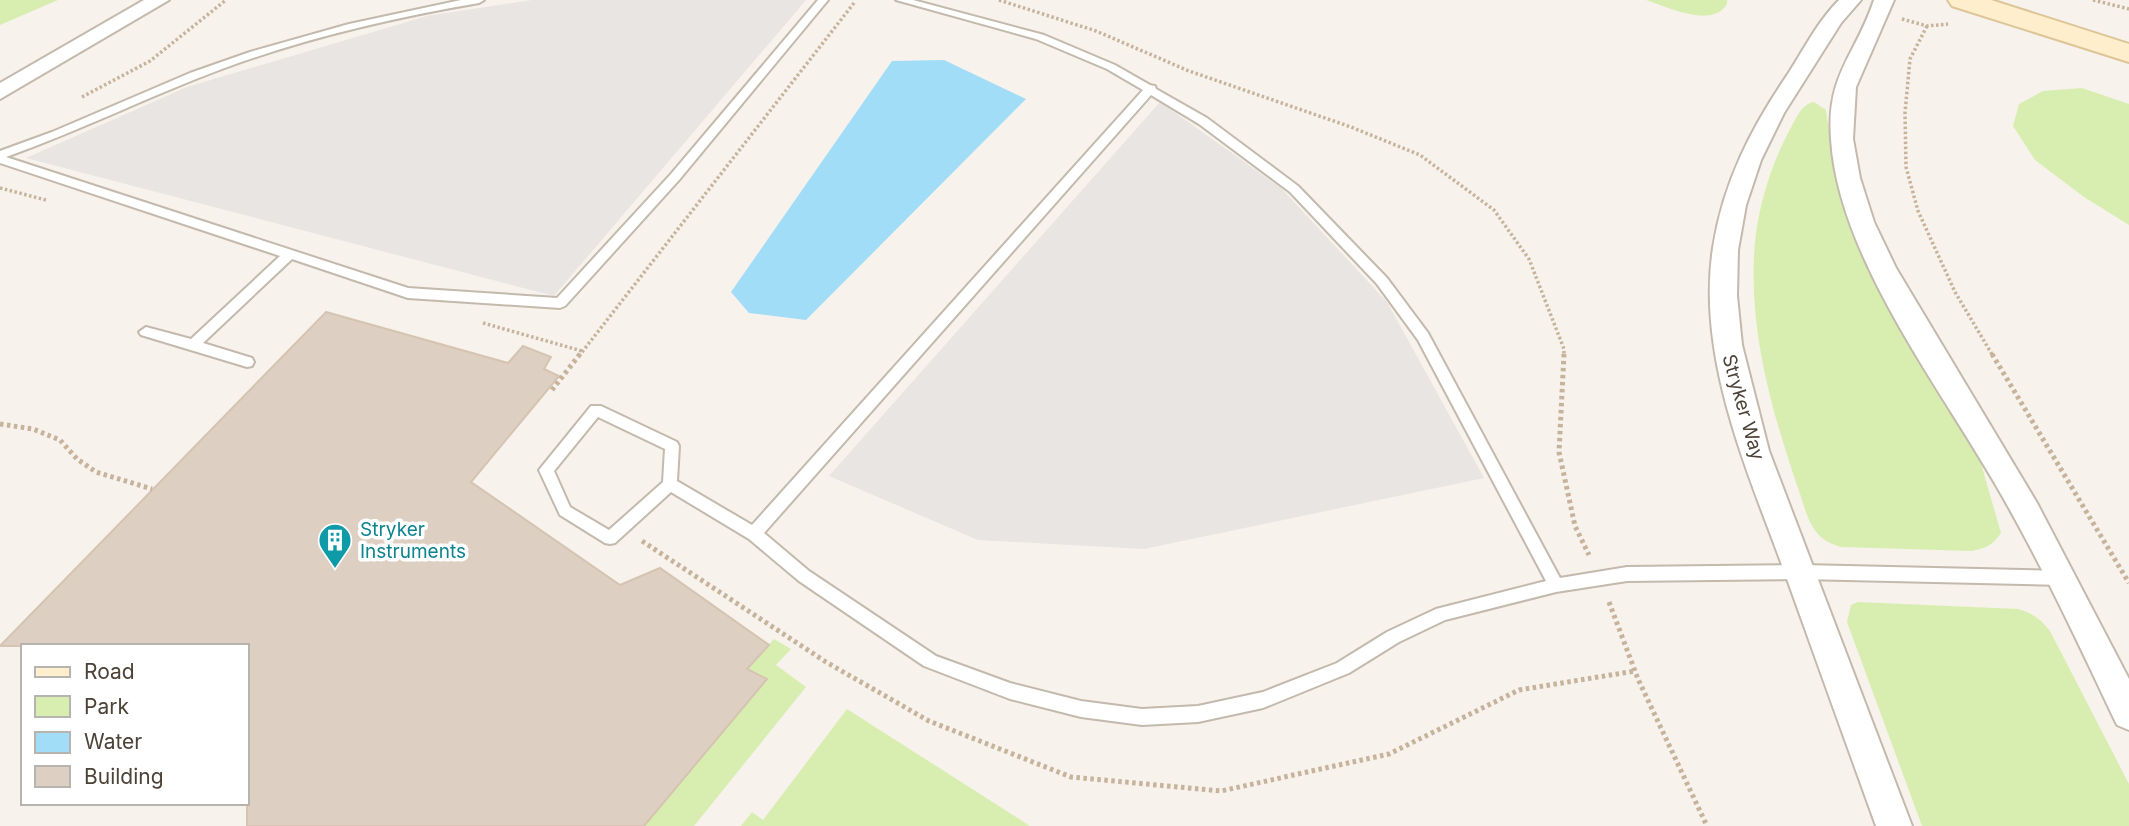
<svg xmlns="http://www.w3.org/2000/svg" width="2129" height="826" font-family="Inter,sans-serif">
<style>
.green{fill:#d8eeb0}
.parking{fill:#e8e5e2}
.water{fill:#a2ddf8}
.building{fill:#ddcfc2;stroke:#d5c4b1;stroke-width:2}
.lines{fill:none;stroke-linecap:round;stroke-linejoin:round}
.lane-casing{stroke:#c3b9ac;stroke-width:4}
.street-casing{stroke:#c3b9ac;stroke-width:4}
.secondary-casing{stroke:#dec598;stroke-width:4}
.path-far1{stroke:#c7b39c;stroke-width:3.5;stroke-dasharray:2.5 2.5;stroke-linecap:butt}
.path{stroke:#c7b39c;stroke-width:5;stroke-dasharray:3.5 3.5;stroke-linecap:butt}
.lane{fill:#fff;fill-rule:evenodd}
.street{fill:#fff;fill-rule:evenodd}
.secondary{fill:#fec;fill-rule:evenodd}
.labels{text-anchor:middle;stroke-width:7;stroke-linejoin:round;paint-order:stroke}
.street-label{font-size:19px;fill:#4c4237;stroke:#fff}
.culture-label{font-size:19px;fill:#0d838f;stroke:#fff;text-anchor:start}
</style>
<rect width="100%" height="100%" fill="#f7f2eb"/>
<!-- green -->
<g class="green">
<path d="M 0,0 L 58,0 L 0,25 Z"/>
<path d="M 1646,0 L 1727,0 L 1727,4 C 1712,29 1668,7 1646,0 Z"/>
<path d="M 2082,88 L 2129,104 L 2129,225 L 2084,197 L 2035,160 L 2013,126 L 2019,104 L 2043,91 Z"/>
<path d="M 1814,102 L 1826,110 L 1834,168 L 1846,209 L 1869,261 L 1980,460 L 2001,533 C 1993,545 1986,548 1972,551 L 1841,547 C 1832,544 1824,541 1818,534 C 1807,522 1803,501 1797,485 C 1772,412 1750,334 1754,256 C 1756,213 1769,170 1788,133 C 1795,122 1800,104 1814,102 Z"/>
<path d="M 1858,602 L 2018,609 C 2033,613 2041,620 2050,631 L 2129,784 L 2129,826 L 1922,826 L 1847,622 L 1851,605 Z"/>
<path d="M 774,639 L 791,649 L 776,665 L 806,687 L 694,826 L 644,826 L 767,679 L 747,669 Z"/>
<path d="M 847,709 L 1030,826 L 741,826 L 752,812 L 763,820 Z"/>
</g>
<!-- parking -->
<g class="parking">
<path d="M 532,0 L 806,0 L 554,296 L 26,158 L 187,87 L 427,16 Z"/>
<path d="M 1160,102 L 1281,188 L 1387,302 L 1484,478 L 1144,549 L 978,540 L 829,476 Z"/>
</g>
<!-- water -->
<path class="water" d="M 944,60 L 1026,99 L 806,320 L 749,313 L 731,292 L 892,61 Z"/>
<!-- building -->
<path class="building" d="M 326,312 L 508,363 L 523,346 L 551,357 L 544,369 L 559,376 L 471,482 L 620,585 L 660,568 L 769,645 L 747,669 L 767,679 L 644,826 L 247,826 L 247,646 L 0,646 Z"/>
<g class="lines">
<defs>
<g id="lane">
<path d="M 461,0 L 484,0 L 479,3 C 392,18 305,38 222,69 C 149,96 80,131 6,157 L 408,288 L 557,298 L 671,174 L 818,0 L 828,0 L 679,180 L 565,306 L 560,308 L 408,298 L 292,259 L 203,343 L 252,358 L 254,362 L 252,366 L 247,367 L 141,335 L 139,332 L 146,327 L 191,339 L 280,256 L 0,163 L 0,151 L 52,132 L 190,73 L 250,52 L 349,24 Z"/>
<path d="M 896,0 L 913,0 L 1044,35 L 1115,65 L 1150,85 L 1155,86 L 1156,89 L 1207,118 L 1298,186 L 1387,278 L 1428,333 L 1560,578 L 1627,567 L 1802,565 L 2062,571 L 2067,573 L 2070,578 L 2067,583 L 2062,585 L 1802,579 L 1627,581 L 1556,592 L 1445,620 L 1399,642 L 1349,673 L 1263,708 L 1198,722 L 1142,725 L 1081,717 L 1010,699 L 924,666 L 799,581 L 749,539 L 671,492 L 615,543 L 610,544 L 605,543 L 560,515 L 539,470 L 591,406 L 601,406 L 677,442 L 679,446 L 677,481 L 752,525 L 1143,90 L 1107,69 L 1036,39 ZM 1151,95 L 1199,124 L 1290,192 L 1377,284 L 1418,340 L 1546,581 L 1436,609 L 1387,632 L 1337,663 L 1263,692 L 1198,706 L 1142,709 L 1081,701 L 1010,683 L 936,656 L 809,571 L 764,533 ZM 598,417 L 665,449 L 663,482 L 609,530 L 570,507 L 554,471 Z"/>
</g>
<g id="street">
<path d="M 144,0 L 169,0 L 0,99 L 0,83 Z"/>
<path d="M 1839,0 L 1861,0 L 1841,23 L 1784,113 L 1761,160 L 1746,205 L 1738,250 L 1737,296 L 1742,345 L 1769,451 L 1912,826 L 1876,826 C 1846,743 1816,660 1786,576 C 1749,474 1696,359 1713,248 C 1723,183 1751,128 1788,74 C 1804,49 1818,21 1839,0 Z"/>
<path d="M 1874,0 L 1894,0 L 1856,87 L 1853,139 L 1860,178 L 1874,222 L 1896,268 L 2037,503 L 2129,679 L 2129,730 L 2117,725 C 2080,647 2044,569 2001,494 C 1943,391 1838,258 1831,139 C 1826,74 1856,55 1874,0 Z"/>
</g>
<path id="secondary" d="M 1948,0 L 1991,0 L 2129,44 L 2129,62 L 1952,6 Z"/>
</defs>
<!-- lane casing -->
<use href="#lane" class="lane-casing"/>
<!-- street casing -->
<use href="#street" class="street-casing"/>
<!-- secondary casing -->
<use href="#secondary" class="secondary-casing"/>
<!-- path-far1 -->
<g class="path-far1">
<path d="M 999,0 L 1096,31 L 1189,71 L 1351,127 L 1420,155 L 1494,210 L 1529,259 L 1564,349 L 1564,356"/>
<path d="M 2093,0 L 2129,9"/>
<path d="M 1902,19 L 1927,26 L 1948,24"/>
<path d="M 1927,26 L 1910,59 L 1905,113 L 1906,167 L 1918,211 L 1955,292 L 1993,356"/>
<path d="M 82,97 L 150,61 L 226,0"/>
<path d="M 0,188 L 46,200"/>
<path d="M 483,323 L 582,351"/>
<path d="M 579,356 L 854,3"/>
</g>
<!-- path -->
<g class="path">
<path d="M 1564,354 L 1559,452 L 1575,526 L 1589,555"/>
<path d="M 1992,354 L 2129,583"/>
<path d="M 552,390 L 580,354"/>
<path d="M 0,424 L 33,429 L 60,440 L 77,459 L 96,472 L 152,489"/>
<path d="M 642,541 L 826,662 L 929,721 L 1071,777 L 1221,791 L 1389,754 L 1519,690 L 1635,671"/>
<path d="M 1609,602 L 1638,679 L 1707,826"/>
</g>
<!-- lane -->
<use href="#lane" class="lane"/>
<!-- street -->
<use href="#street" class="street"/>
<!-- secondary -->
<use href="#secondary" class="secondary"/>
</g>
<!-- icons -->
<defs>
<symbol id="building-pin" viewBox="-11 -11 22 30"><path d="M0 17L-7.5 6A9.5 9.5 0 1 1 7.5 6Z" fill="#0f9aa8" stroke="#fff"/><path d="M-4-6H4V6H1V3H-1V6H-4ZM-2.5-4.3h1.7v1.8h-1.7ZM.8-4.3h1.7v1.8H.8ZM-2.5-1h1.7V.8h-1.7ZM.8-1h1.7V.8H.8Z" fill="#fff"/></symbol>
</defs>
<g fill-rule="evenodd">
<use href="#building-pin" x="316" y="521" width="38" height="52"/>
</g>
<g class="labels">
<!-- street labels -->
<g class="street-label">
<text transform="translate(1744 407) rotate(74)" y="7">Stryker Way</text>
</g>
<!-- culture labels -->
<g class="culture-label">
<text x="360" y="536">Stryker<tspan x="360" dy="22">Instruments</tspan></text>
</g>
</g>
<!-- legend -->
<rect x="21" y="644" width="228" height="161" fill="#ffffff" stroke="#b7b3af" stroke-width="2"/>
<rect x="35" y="667" width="35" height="10" fill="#ffeecc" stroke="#b7b3af" stroke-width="2"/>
<text x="84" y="679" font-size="21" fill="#4c4237">Road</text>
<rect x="35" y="696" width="35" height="21" fill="#d8eeb0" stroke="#b7b3af" stroke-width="2"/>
<text x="84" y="714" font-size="21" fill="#4c4237">Park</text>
<rect x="35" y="732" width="35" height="21" fill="#a2ddf8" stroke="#b7b3af" stroke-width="2"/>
<text x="84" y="749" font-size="21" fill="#4c4237">Water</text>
<rect x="35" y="766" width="35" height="21" fill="#ddcfc2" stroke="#b7b3af" stroke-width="2"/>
<text x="84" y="784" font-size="21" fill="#4c4237">Building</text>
</svg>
